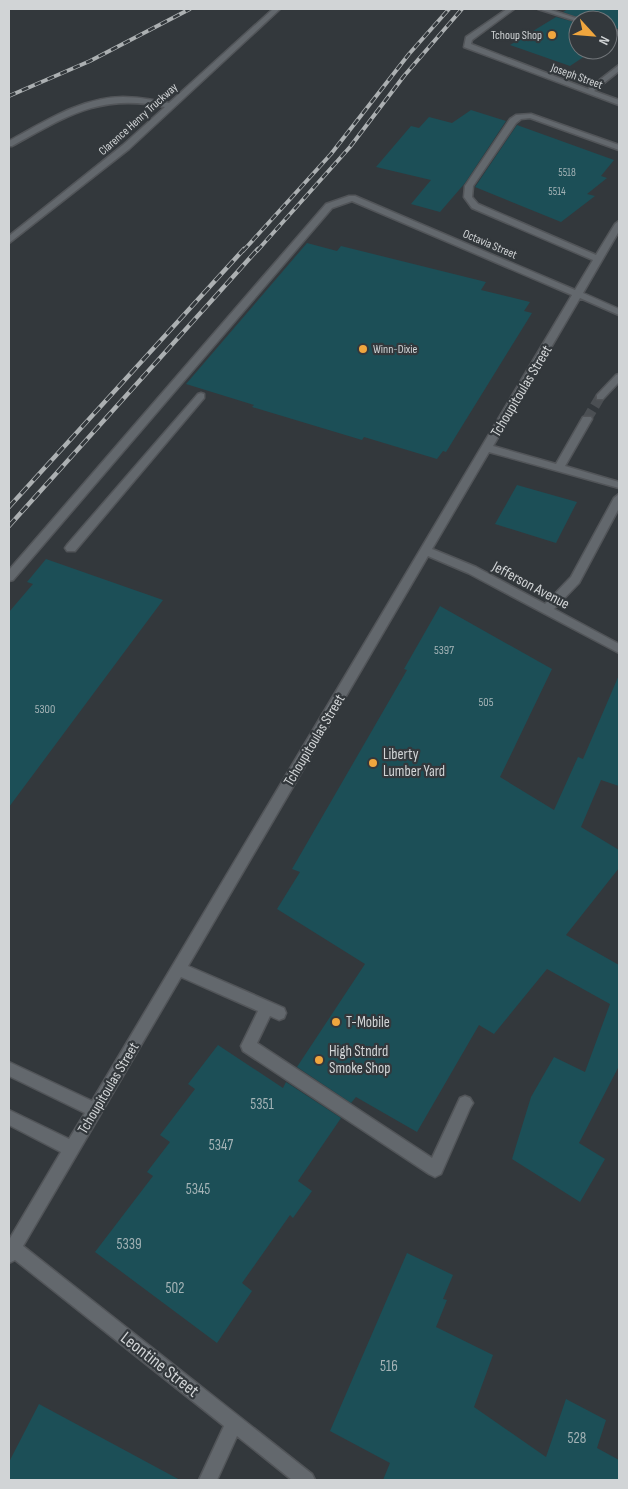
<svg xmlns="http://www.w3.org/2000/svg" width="628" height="1489" font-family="'Sofia Sans Condensed',sans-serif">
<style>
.building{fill:#1c4f57}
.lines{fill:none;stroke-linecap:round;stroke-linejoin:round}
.minor-tunnel{stroke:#4b4f53;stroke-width:10;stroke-dasharray:10 5;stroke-linecap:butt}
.minor-casing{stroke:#525559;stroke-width:3}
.minor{fill:#63686d;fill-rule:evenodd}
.rail-far1-casing{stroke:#acb0b2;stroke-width:4}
.rail-casing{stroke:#acb0b2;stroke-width:4.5}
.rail-far1{stroke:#33383c;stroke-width:2.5;stroke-dasharray:7;stroke-linecap:butt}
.rail{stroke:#33383c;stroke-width:3;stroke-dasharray:9;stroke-linecap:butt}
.poi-dot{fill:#f0a63e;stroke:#33383c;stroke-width:2}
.labels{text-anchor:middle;stroke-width:4.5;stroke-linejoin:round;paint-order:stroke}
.far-number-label{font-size:11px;fill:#a4b3b6}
.far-poi-label{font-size:12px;fill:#d1d4d6;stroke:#33383c;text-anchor:end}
.far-street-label{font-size:12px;fill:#d1d4d6;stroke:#33383c}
.number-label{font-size:12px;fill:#a4b3b6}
.street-label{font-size:15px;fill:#d1d4d6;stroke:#33383c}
.poi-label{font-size:15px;fill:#d1d4d6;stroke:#33383c;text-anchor:start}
.near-number-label{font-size:15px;fill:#a4b3b6}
.near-street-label{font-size:18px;fill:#d1d4d6;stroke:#33383c}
</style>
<rect width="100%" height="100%" fill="#33383c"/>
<!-- building -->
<g class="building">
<path d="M 568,9 L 619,9 L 619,29 L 608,26 L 608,20 L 584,20 L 563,12 Z"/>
<path d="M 556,17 L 578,23 L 578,50 L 594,50 L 570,66 L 510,45 Z"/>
<path d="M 471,110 L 506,121 L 465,183 L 440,212 L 411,204 L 431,180 L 376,167 L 411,126 L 419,128 L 429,117 L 452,123 Z"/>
<path d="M 517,125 L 614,160 L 601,176 L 607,178 L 587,194 L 595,196 L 561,222 L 475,187 Z"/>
<path d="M 307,243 L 337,251 L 341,246 L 486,282 L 481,290 L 530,302 L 524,311 L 532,313 L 446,452 L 443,451 L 437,459 L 364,437 L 362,440 L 252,407 L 254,405 L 186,384 Z"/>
<path d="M 517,485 L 577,502 L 556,543 L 495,524 Z"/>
<path d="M 46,559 L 163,600 L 9,807 L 9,612 L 33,584 L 27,582 Z"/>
<path d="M 440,606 L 552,669 L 500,777 L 554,810 L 578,757 L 583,759 L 619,675 L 619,786 L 601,780 L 581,827 L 619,850 L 619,868 L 566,935 L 619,965 L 619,1066 L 579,1143 L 605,1159 L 580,1202 L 512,1159 L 531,1097 L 554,1057 L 585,1072 L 610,1004 L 547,969 L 494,1034 L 479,1025 L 417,1132 L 356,1097 L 351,1103 L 297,1067 L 365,964 L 277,909 L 300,872 L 292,869 L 407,670 L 404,669 Z"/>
<path d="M 218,1045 L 283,1088 L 286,1082 L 341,1118 L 298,1181 L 312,1191 L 293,1218 L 290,1215 L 242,1283 L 252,1291 L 217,1343 L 95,1252 L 153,1176 L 147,1172 L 170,1142 L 160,1135 L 195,1089 L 188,1084 Z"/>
<path d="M 407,1253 L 453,1275 L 443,1299 L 447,1300 L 436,1327 L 493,1355 L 474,1407 L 546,1457 L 566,1399 L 606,1420 L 597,1448 L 619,1460 L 619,1480 L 383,1480 L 390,1463 L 330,1431 Z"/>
<path d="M 39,1404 L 180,1480 L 9,1480 L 9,1462 Z"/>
</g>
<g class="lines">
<!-- minor-tunnel -->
<path class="minor-tunnel" d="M 587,419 L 600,397"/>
<defs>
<g id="minor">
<path d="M 273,9 L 280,9 L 129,149 L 9,243 L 9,236 L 123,145 L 165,107 C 100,93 67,116 12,146 L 9,146 L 9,141 C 44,122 82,97 123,97 C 139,97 154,100 169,103 Z"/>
<path d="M 507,9 L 514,9 L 472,40 L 471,44 L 588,89 L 619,65 L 619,71 L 594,91 L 619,100 L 619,105 L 464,47 L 466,37 Z"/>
<path d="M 538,9 L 548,9 L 582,20 L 576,21 Z"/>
<path d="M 608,28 L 619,31 L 619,35 L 608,32 Z"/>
<path d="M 531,114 L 619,145 L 619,150 L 530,118 L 521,119 L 516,123 L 473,186 L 472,197 L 478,204 L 596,255 L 615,224 L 619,221 L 619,231 L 583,293 L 619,309 L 619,315 L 580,298 L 493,446 L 556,464 L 583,417 L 591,417 L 592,419 L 565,466 L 619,482 L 619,488 L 489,452 L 432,549 L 476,567 L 545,604 L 571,577 L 614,498 L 619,494 L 619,508 L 579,583 L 554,609 L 619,644 L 619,653 L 468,573 L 428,556 L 188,966 L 284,1008 L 286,1013 L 284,1018 L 279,1020 L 270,1016 L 257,1043 L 432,1158 L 460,1098 L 465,1096 L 470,1098 L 473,1103 L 470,1108 L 441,1174 L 435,1177 L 429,1174 L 243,1051 L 241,1046 L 258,1011 L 181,977 L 23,1246 L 312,1474 L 315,1480 L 292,1480 L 237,1436 L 217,1480 L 199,1480 L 224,1426 L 15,1260 L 9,1263 L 9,1240 L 61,1152 L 9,1125 L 9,1110 L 69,1139 L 85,1113 L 9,1076 L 9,1062 L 92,1101 L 572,295 L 352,201 L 332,208 L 13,580 L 9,581 L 9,570 L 326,204 L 349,196 L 355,196 L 575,290 L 593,260 L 472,208 L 464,197 L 465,186 L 510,119 L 516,115 Z"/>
<path d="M 619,374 L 619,382 L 603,399 L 597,399 L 597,395 L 616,375 Z"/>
<path d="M 201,393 L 204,394 L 204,398 L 75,551 L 67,551 L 65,548 L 67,545 L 198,394 Z"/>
</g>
</defs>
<!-- minor casing -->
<use href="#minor" class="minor-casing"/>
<!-- minor -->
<use href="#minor" class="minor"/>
<defs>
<g id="rail-far1">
<path d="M 9,96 L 90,61 L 190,9"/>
<path d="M 243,251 L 331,154 L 409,54 L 449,9"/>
<path d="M 257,251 L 350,147 L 404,76 L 462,9"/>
</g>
<g id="rail">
<path d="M 9,507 L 244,249"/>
<path d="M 9,526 L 258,249"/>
</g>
</defs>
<!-- rail-far1 casing -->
<use href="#rail-far1" class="rail-far1-casing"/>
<!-- rail casing -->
<use href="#rail" class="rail-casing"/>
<!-- rail-far1 -->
<use href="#rail-far1" class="rail-far1"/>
<!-- rail -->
<use href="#rail" class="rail"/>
</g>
<!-- markers -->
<g class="poi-dot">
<circle cx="552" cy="35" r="5"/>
<circle cx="363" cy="349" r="5"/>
<circle cx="373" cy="763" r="5"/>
<circle cx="336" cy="1022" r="5"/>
<circle cx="319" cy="1060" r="5"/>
</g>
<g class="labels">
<!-- far-number labels -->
<g class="far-number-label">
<text x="567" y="176">5518</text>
<text x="557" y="195">5514</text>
</g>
<!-- far-poi labels -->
<g class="far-poi-label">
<text x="542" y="39">Tchoup Shop</text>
<text x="373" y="353" text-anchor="start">Winn-Dixie</text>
</g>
<!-- far-street labels -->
<g class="far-street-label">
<text transform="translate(577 76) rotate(20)" y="4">Joseph Street</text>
<text transform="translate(138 119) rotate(-42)" y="4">Clarence Henry Truckway</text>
<text transform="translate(490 244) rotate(23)" y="4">Octavia Street</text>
</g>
<!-- number labels -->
<g class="number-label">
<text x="444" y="654">5397</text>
<text x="486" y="706">505</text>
<text x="45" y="713">5300</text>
</g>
<!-- street labels -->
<g class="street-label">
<text transform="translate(521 391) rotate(-59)" y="5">Tchoupitoulas Street</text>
<text transform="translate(531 585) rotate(28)" y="5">Jefferson Avenue</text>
<text transform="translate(314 740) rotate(-59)" y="5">Tchoupitoulas Street</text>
<text transform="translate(108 1088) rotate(-59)" y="5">Tchoupitoulas Street</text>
</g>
<!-- poi labels -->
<g class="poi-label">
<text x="383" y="759">Liberty<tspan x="383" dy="17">Lumber Yard</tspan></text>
<text x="346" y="1027">T-Mobile</text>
<text x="329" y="1056">High Stndrd<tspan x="329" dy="17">Smoke Shop</tspan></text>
</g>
<!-- near-number labels -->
<g class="near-number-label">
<text x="262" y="1109">5351</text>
<text x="221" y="1150">5347</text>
<text x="198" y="1194">5345</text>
<text x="129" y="1249">5339</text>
<text x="175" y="1293">502</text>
<text x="389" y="1371">516</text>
<text x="577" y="1443">528</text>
</g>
<!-- near-street labels -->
<g class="near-street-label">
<text transform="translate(160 1364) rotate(38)" y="6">Leontine Street</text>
</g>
</g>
<!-- border -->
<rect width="628" height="1489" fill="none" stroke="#d1d4d6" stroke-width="20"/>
<!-- north arrow -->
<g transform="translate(593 35) rotate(116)"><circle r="24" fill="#33383c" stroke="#72767a"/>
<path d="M0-4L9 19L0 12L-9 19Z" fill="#f0a63e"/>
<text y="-8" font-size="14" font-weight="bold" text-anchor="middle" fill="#d1d4d6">N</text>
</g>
</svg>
